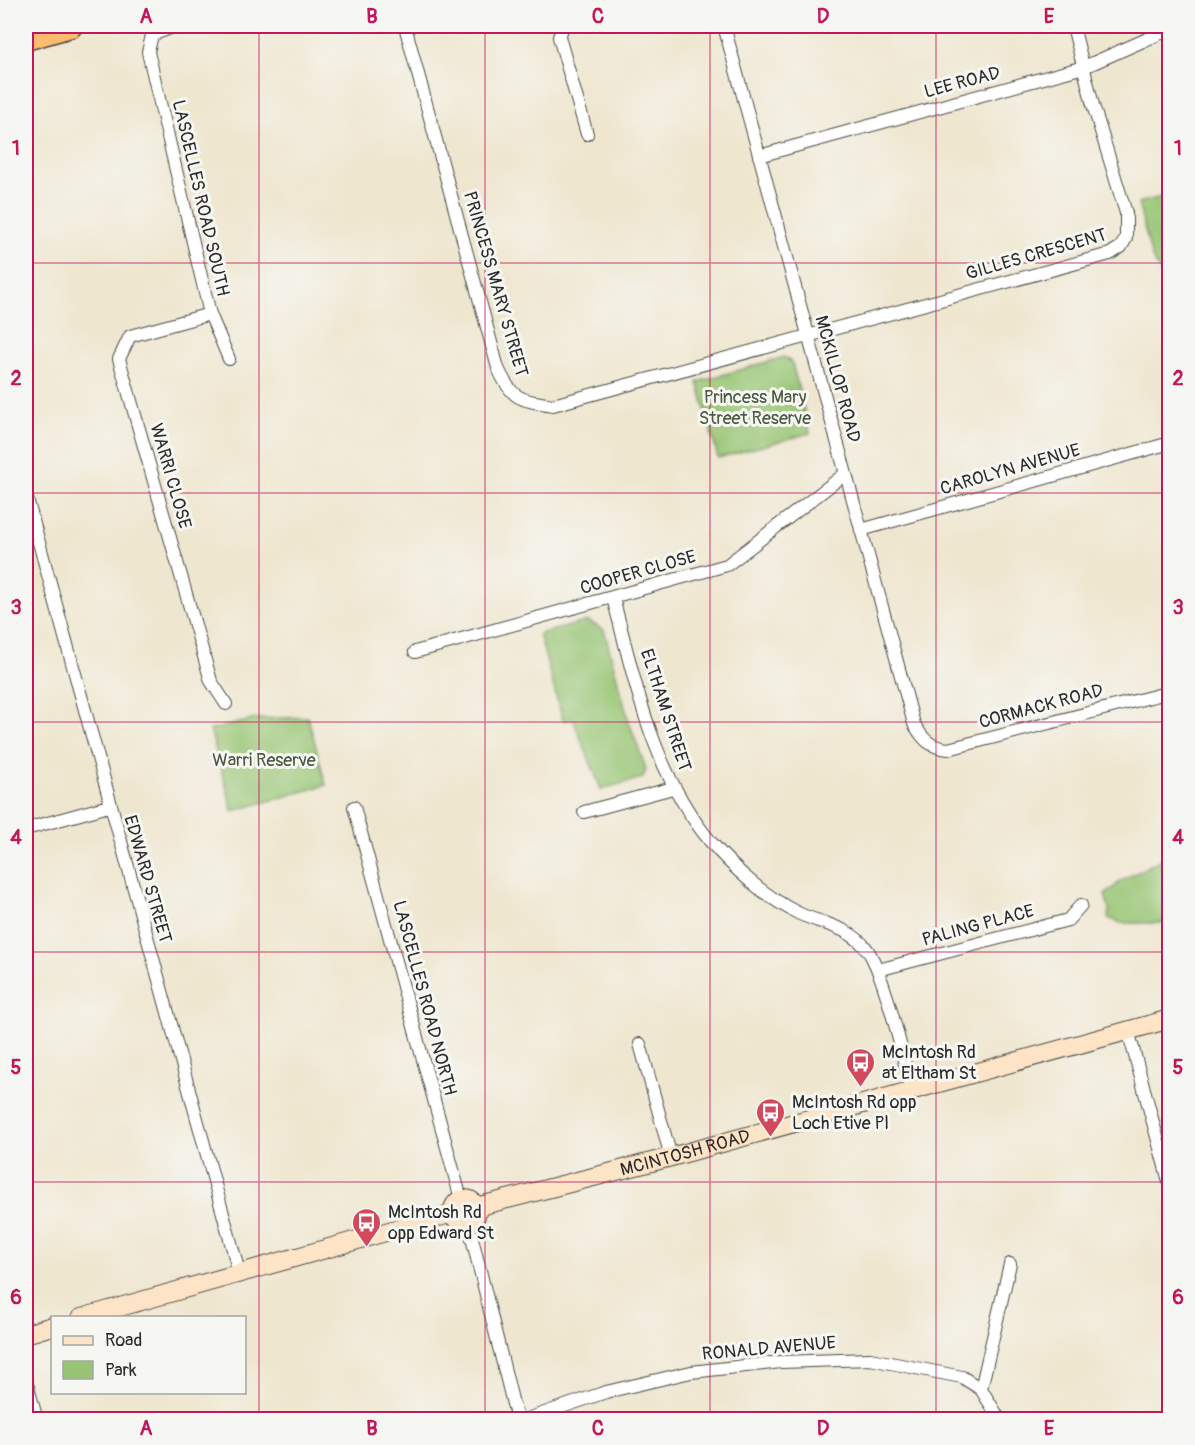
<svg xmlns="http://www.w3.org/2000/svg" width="1195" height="1445" font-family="Pangolin,sans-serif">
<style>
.green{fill:#98c573;stroke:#62784f;stroke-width:1.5}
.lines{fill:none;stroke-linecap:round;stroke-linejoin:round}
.street-casing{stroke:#484744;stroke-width:14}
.secondary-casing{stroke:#484744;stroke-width:20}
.highway-casing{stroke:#484744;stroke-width:25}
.street{stroke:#fff;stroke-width:12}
.secondary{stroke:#fee4c6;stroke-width:18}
.highway{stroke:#fdbc70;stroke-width:22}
.grid{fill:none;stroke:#c2185b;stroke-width:1.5;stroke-opacity:0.55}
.labels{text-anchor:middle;stroke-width:6;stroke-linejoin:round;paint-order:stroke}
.street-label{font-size:18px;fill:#2b2b2b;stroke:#f6f6f2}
.park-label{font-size:18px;fill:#4c5941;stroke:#f6f6f2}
.poi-label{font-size:18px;fill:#2b2b2b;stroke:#f6f6f2;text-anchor:start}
.neatline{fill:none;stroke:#c2185b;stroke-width:2}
.grid-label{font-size:20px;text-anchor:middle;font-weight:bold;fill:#c2185b}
</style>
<rect width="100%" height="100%" fill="#f6f6f2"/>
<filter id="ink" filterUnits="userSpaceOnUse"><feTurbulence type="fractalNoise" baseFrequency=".0167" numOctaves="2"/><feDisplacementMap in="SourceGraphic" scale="12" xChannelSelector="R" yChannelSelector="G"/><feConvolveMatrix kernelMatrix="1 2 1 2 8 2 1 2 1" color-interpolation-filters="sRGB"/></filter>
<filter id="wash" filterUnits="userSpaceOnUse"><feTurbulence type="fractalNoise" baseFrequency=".008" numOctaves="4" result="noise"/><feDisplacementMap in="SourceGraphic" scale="24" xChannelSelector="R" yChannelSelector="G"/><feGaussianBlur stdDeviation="1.35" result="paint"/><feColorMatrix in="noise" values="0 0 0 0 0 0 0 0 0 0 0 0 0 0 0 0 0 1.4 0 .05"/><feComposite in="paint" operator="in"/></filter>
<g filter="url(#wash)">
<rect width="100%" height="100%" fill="#efe6cf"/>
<!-- green -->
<g class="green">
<path d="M 1169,195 L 1170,195 L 1169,285 L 1152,258 L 1138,203 Z"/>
<path d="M 784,357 L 792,363 L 810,433 L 718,458 L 698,382 Z"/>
<path d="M 588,621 L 604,630 L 629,722 L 646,769 L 643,778 L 601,789 L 573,719 L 563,721 L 539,634 Z"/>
<path d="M 308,717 L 326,785 L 233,811 L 210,730 L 256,719 Z"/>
<path d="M 1169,855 L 1169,923 L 1121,923 L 1108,918 L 1109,908 L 1105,895 L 1121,881 Z"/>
</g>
</g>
<g filter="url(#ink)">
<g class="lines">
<defs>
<g id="street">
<path d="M 176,26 L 152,35 L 148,52 L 210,314 L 229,359"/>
<path d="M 405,26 L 498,368 C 512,400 520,400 553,405 L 1110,254 L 1121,247 L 1126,238 L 1126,213 L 1093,105 L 1073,26"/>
<path d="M 563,26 L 559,37 L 587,134"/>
<path d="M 724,26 L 914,724 C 923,739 929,747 948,749 L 1170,692"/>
<path d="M 759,156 L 1084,67 L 1170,29"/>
<path d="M 210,314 L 130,336 L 119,359 L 211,681 L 226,704"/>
<path d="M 26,495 L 239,1272"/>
<path d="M 861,530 L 1170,443"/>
<path d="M 613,598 C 636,684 652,771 710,841 C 733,868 765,897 798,913 C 821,924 848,926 866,948 C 884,970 904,1059 911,1090"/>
<path d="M 415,652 L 727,565 L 845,474"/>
<path d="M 354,807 L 461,1199"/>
<path d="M 584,812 L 673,788"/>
<path d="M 26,829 L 109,806"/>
<path d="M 878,970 L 1068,920 L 1081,905"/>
<path d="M 1128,1030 L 1170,1185"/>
<path d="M 640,1044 L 671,1157"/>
<path d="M 468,1222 L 517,1420"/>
<path d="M 26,1380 L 37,1420"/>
<path d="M 981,1389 L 1010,1264"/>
<path d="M 524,1420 L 606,1392 L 691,1372 L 781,1362 L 870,1359 L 962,1377 L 981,1389 L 1000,1420"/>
</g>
<g id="secondary">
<circle cx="465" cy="1211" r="12"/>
<path id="s1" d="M 476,1207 L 671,1157 L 1170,1019"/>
<path d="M 81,1318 L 453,1213"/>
<path d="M 26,1334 L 52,1326"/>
</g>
<path id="highway" d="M 26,39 L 71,26"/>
</defs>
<!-- street casing -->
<use href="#street" class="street-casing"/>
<!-- secondary casing -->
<use href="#secondary" class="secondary-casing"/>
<!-- highway casing -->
<use href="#highway" class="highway-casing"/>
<!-- street -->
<use href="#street" class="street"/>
<!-- secondary -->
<use href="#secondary" class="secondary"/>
<!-- highway -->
<use href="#highway" class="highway"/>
</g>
</g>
<!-- grid -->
<path class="grid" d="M 259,26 L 259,1420M 485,26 L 485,1420M 710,26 L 710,1420M 936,26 L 936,1420M 26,263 L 1170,263M 26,493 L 1170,493M 26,722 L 1170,722M 26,952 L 1170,952M 26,1182 L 1170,1182"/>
<!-- icons -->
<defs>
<symbol id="bus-pin" viewBox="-11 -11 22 30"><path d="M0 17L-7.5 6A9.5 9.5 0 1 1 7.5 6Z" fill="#d1495b" stroke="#f6f6f2"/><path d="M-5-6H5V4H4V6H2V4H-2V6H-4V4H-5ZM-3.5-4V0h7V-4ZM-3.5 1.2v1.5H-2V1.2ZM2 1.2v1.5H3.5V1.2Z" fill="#fff"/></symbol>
</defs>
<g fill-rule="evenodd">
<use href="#bus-pin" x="844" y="1046" width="33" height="45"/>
<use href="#bus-pin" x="754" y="1096" width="33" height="45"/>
<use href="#bus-pin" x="350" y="1206" width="33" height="45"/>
</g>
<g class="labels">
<!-- street labels -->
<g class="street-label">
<text transform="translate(962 82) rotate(-15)" y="6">LEE ROAD</text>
<text transform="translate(201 198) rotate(77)" y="6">LASCELLES ROAD SOUTH</text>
<text transform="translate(1036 254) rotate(-16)" y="6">GILLES CRESCENT</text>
<text transform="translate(496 284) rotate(74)" y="6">PRINCESS MARY STREET</text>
<text transform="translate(838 379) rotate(75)" y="6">MCKILLOP ROAD</text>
<text transform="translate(1010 469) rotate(-16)" y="6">CAROLYN AVENUE</text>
<text transform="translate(171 476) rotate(74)" y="6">WARRI CLOSE</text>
<text transform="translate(638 572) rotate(-16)" y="6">COOPER CLOSE</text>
<text transform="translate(1041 706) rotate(-15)" y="6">CORMACK ROAD</text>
<text transform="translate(666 710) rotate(72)" y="6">ELTHAM STREET</text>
<text transform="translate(148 879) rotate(74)" y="6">EDWARD STREET</text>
<text transform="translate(978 925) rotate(-15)" y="6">PALING PLACE</text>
<text transform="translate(425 998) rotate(75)" y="6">LASCELLES ROAD NORTH</text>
<text dy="6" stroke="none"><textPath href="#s1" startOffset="216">MCINTOSH ROAD</textPath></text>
<text transform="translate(769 1348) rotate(-5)" y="6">RONALD AVENUE</text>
</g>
<!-- park labels -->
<g class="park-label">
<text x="755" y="403">Princess Mary<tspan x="755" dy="21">Street Reserve</tspan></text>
<text x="264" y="766">Warri Reserve</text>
</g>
<!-- poi labels -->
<g class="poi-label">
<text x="882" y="1058">McIntosh Rd<tspan x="882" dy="21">at Eltham St</tspan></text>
<text x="792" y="1108">McIntosh Rd opp<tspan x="792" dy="21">Loch Etive Pl</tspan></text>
<text x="388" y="1218">McIntosh Rd<tspan x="388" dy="21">opp Edward St</tspan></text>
</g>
</g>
<!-- margin -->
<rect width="1195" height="1445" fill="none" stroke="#f6f6f2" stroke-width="66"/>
<!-- legend -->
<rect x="51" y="1316" width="195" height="78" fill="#f6f6f2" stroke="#a5a5a2" stroke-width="1.5"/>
<rect x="63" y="1336" width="30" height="9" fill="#fee4c6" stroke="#a5a5a2" stroke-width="1.5"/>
<text x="105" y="1346" font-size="18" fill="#2b2b2b">Road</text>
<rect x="63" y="1361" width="30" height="18" fill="#98c573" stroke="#a5a5a2" stroke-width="1.5"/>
<text x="105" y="1376" font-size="18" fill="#2b2b2b">Park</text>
<rect x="33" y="33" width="1129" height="1379" class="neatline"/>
<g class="grid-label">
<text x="146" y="23">A</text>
<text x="372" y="23">B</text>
<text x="598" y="23">C</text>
<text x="823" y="23">D</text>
<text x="1049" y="23">E</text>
<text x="16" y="155">1</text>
<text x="1178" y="155">1</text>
<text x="16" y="385">2</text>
<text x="1178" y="385">2</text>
<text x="16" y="614">3</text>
<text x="1178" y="614">3</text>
<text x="16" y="844">4</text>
<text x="1178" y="844">4</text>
<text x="16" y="1074">5</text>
<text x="1178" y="1074">5</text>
<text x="16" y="1304">6</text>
<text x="1178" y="1304">6</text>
<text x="146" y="1435">A</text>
<text x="372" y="1435">B</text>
<text x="598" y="1435">C</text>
<text x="823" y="1435">D</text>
<text x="1049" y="1435">E</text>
</g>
</svg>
